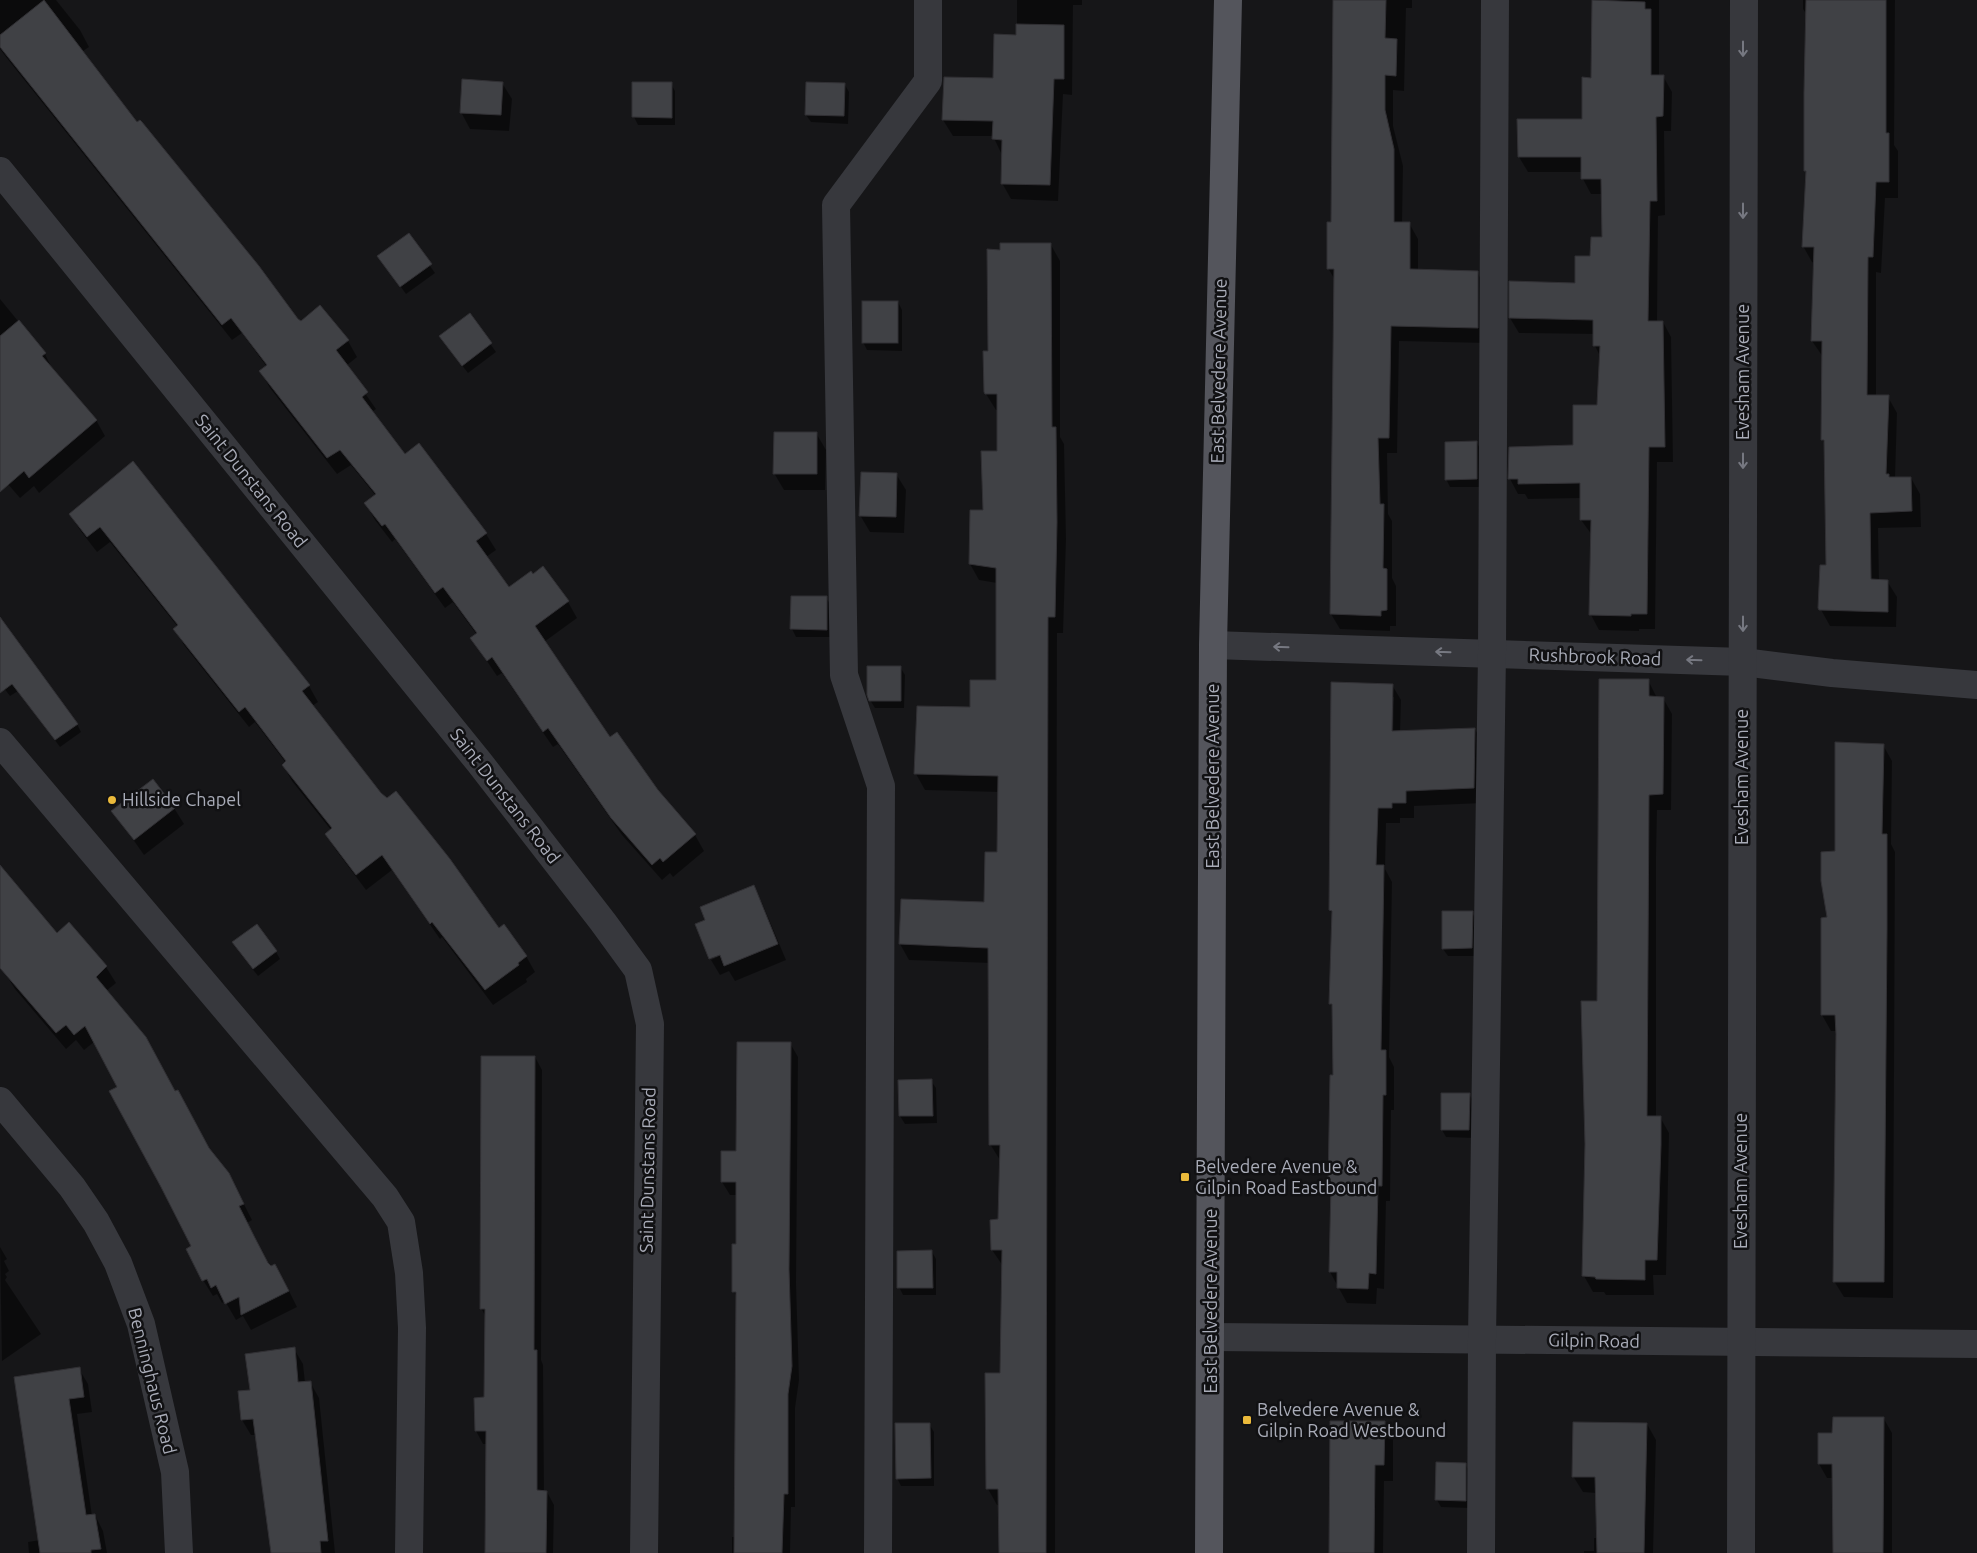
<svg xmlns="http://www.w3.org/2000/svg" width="1977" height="1553" font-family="Ubuntu,sans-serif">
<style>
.shadow{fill:#0007;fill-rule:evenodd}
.building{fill:#404145;stroke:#313034}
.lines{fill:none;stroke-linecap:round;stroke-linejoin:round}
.minor{stroke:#37383d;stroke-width:28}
.major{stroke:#54555c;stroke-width:28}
.oneway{stroke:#767881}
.poi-dot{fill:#ebba3b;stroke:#111113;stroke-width:2}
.labels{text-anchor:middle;stroke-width:5;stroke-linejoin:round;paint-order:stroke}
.street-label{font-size:18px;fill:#a9acb8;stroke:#111113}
.poi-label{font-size:18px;fill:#a9acb8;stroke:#111113;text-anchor:start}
</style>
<rect width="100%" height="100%" fill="#161618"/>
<!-- shadow -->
<g class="shadow">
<path d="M 0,0 L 56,0 L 80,30 L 89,47 L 83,51 L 137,123 L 297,320 L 348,341 L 357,357 L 346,366 L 376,409 L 372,412 L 405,456 L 419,445 L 486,534 L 496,550 L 486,557 L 509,589 L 568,602 L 577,618 L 544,642 L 609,739 L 695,835 L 704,851 L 673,877 L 670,873 L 662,880 L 622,835 L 558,744 L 553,747 L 502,673 L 497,676 L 472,639 L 477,635 L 453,602 L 445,608 L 395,539 L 392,542 L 375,520 L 366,504 L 376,496 L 351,465 L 337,474 L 270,388 L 261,372 L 267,367 L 242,333 L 232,340 L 6,57 L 0,49 Z"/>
<path d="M 1017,0 L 1082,0 L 1082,5 L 1073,5 L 1072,95 L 1063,94 L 1058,201 L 1011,199 L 1002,183 L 1002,155 L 993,136 L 953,136 L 943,120 L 945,78 L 994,79 L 1017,36 Z"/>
<path d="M 1334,0 L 1412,0 L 1412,8 L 1406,8 L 1404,91 L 1393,90 L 1393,126 L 1403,166 L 1402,223 L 1409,223 L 1418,239 L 1418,270 L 1477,272 L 1486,288 L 1486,343 L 1399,341 L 1397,453 L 1387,453 L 1388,514 L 1392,521 L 1392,578 L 1396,586 L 1396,626 L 1390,626 L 1390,631 L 1340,629 L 1331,614 L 1335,280 L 1328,268 L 1332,223 Z"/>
<path d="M 1593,0 L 1659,0 L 1659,76 L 1663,76 L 1672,92 L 1671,131 L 1664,131 L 1665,215 L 1658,216 L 1657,322 L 1663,322 L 1671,337 L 1673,462 L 1657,462 L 1655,629 L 1639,629 L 1639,631 L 1599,630 L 1591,615 L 1592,535 L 1581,520 L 1581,498 L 1528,499 L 1525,494 L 1518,494 L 1510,479 L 1574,446 L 1598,406 L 1600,356 L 1595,346 L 1595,334 L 1519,333 L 1510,318 L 1576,284 L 1603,238 L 1602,194 L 1591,194 L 1583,179 L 1583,172 L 1528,172 L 1519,157 L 1583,120 L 1592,79 Z"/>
<path d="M 1803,0 L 1895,0 L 1894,145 L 1898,151 L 1898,198 L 1885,198 L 1881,273 L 1876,272 L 1876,396 L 1888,397 L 1897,413 L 1895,478 L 1911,478 L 1920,494 L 1921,527 L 1878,528 L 1879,581 L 1887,581 L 1897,597 L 1896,627 L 1830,626 L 1820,608 L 1828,566 L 1825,445 L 1822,439 L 1823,357 L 1812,341 L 1815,263 L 1812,262 L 1803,246 L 1807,174 L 1805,170 L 1807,15 L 1803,9 Z"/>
<path d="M 502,83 L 512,99 L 509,131 L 470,129 L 461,112 Z"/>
<path d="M 634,83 L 671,84 L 675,91 L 675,125 L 638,125 L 634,117 Z"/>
<path d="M 845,85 L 849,92 L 848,124 L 811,122 L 806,115 Z"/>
<path d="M 408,235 L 435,273 L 406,294 L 379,257 Z"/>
<path d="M 1051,245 L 1060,261 L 1060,437 L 1064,444 L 1066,539 L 1063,633 L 1057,633 L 1055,1553 L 1000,1553 L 1000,1505 L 997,1505 L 988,1489 L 1001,1374 L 1003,1266 L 992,1250 L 1000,1221 L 1000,1160 L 990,1144 L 990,963 L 909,960 L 900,944 L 986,904 L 998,853 L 999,792 L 925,790 L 916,774 L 997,681 L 997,583 L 979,580 L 970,564 L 998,452 L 998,410 L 996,410 L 986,394 L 1001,251 Z"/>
<path d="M 0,299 L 45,354 L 53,371 L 96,420 L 105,436 L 39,493 L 34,486 L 20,498 L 0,475 Z"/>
<path d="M 898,302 L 902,310 L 902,351 L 867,350 L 863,342 Z"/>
<path d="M 470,315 L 496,352 L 468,373 L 445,344 Z"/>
<path d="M 816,433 L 826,450 L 825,490 L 784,490 L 774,473 Z"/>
<path d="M 1477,443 L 1481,450 L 1481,487 L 1450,487 L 1446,479 Z"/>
<path d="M 133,463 L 309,686 L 318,702 L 312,706 L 380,794 L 499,930 L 526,956 L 535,972 L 526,979 L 527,982 L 493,1005 L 442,937 L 440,939 L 392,870 L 366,890 L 336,850 L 326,834 L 331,830 L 292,781 L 283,765 L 286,763 L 255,722 L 249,727 L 184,645 L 175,629 L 178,627 L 110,542 L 97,552 L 80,530 L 70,514 Z"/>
<path d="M 896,474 L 906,490 L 904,533 L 870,532 L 860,515 Z"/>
<path d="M 826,598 L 831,605 L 830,637 L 796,637 L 792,629 Z"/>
<path d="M 0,646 L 77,724 L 81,732 L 60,747 L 18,691 L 10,696 L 0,683 Z"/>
<path d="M 900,667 L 905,675 L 904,708 L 875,708 L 870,700 Z"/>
<path d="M 1648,680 L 1657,698 L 1663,698 L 1672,714 L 1671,810 L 1657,810 L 1656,856 L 1656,1117 L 1660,1117 L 1669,1133 L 1666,1275 L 1653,1275 L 1654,1295 L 1606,1295 L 1604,1292 L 1593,1292 L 1584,1276 L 1587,1144 L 1598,1002 Z"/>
<path d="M 1332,683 L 1392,685 L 1401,700 L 1400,732 L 1475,729 L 1483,744 L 1483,803 L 1414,806 L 1414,818 L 1400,818 L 1400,823 L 1386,823 L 1385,869 L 1392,882 L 1389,1057 L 1394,1067 L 1394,1110 L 1391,1110 L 1390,1201 L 1386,1201 L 1384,1289 L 1377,1288 L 1376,1304 L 1347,1303 L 1330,1272 L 1332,1190 L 1330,1185 L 1332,1076 L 1334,1076 L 1334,1009 L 1330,1003 L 1333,915 L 1330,910 ZM 1391,697 L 1394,697 L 1393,737 L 1391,737 Z"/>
<path d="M 1883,745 L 1892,761 L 1891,844 L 1895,852 L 1893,1298 L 1844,1297 L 1834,1281 L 1836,1031 L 1831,1031 L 1822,1015 L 1828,919 L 1837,853 Z"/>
<path d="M 174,808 L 184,824 L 144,855 L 113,811 Z"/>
<path d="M 0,866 L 57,934 L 106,967 L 116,983 L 106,991 L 175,1092 L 210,1152 L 228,1173 L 252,1220 L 247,1223 L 269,1266 L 284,1281 L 297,1307 L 251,1330 L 243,1316 L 236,1320 L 225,1301 L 222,1303 L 217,1294 L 213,1296 L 203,1280 L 192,1247 L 118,1088 L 94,1042 L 84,1050 L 76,1040 L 66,1049 L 15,989 L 5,973 L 0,951 Z"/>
<path d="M 753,887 L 762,903 L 786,960 L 735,981 L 729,971 L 720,975 L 711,960 L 726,953 L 711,957 L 711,959 L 697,925 L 707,921 Z"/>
<path d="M 1472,912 L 1476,920 L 1476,956 L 1448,956 L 1443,949 Z"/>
<path d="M 238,950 L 276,952 L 280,959 L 258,976 Z"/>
<path d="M 790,1043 L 798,1057 L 796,1283 L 799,1380 L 795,1408 L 795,1507 L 791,1507 L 790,1553 L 732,1553 L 732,1537 L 735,1537 L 738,1299 L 734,1292 L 738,1245 L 737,1195 L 730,1195 L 722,1182 Z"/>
<path d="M 535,1057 L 542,1070 L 541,1360 L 543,1365 L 544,1492 L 547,1492 L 554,1505 L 553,1553 L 486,1553 L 487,1444 L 483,1444 L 476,1431 L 486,1399 L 486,1317 L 481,1308 Z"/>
<path d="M 899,1081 L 931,1081 L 936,1088 L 937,1123 L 905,1124 L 900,1116 Z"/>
<path d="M 1469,1094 L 1474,1102 L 1473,1138 L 1446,1137 L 1442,1130 Z"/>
<path d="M 0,1247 L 7,1259 L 4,1261 L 9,1271 L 5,1274 L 7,1277 L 5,1280 L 41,1334 L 2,1361 Z"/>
<path d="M 932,1252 L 936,1259 L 936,1295 L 903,1295 L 899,1287 Z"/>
<path d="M 294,1349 L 303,1364 L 305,1383 L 310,1382 L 319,1398 L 335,1553 L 272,1553 L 256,1435 L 251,1435 L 242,1420 L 251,1391 Z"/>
<path d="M 79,1369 L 88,1384 L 92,1412 L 77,1414 L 92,1516 L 95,1515 L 103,1531 L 107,1553 L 29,1553 L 28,1542 L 40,1540 L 16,1378 Z"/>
<path d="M 1884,1419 L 1892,1433 L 1892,1553 L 1833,1553 L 1833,1478 L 1827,1478 L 1819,1464 L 1834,1434 Z"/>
<path d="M 1384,1423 L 1393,1439 L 1393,1481 L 1384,1481 L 1383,1553 L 1330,1553 Z"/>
<path d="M 929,1424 L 934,1432 L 934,1486 L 901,1486 L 897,1478 Z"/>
<path d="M 1647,1424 L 1656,1440 L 1653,1553 L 1584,1553 L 1584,1551 L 1594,1551 L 1594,1538 L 1598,1538 L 1596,1493 L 1583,1492 L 1573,1476 Z"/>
<path d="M 1465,1464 L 1470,1472 L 1469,1508 L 1441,1507 L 1437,1500 Z"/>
</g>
<!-- building -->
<g class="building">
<path d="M 44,0 L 137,122 L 140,120 L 142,122 L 259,266 L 298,319 L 301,321 L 320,305 L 349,340 L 336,350 L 368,392 L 362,397 L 405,454 L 419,443 L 487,533 L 476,541 L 509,587 L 531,571 L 533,574 L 543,566 L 569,601 L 535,626 L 610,737 L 617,732 L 658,790 L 696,834 L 663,862 L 660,858 L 652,865 L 611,818 L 548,728 L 543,732 L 492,657 L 487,661 L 470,638 L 477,633 L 443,587 L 435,593 L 385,524 L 382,526 L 364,503 L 376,494 L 340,450 L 327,458 L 259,371 L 267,365 L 231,318 L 222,325 L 0,47 L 0,35 Z"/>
<path d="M 1333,0 L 1386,0 L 1385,38 L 1397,39 L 1396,76 L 1385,75 L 1385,110 L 1394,149 L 1394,222 L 1410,222 L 1410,269 L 1478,271 L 1478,328 L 1391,326 L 1389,438 L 1378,438 L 1380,504 L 1384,504 L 1383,568 L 1387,569 L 1387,610 L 1381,611 L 1381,616 L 1330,614 L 1334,269 L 1327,269 L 1327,222 L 1331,222 Z"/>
<path d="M 1592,0 L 1645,2 L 1645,9 L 1651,9 L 1651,75 L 1664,75 L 1663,116 L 1656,117 L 1657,201 L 1650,201 L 1648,321 L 1663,321 L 1665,447 L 1649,447 L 1647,614 L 1631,614 L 1631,616 L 1589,615 L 1591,520 L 1580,520 L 1580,483 L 1518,484 L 1518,479 L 1508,479 L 1509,447 L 1573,445 L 1573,405 L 1597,405 L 1600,346 L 1593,346 L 1593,320 L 1509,318 L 1509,281 L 1575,283 L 1575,256 L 1590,256 L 1591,237 L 1602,237 L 1601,179 L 1581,179 L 1581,157 L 1518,157 L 1517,119 L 1582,119 L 1582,77 L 1591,78 Z"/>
<path d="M 1806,0 L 1886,0 L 1886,133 L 1889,133 L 1889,182 L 1876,182 L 1873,257 L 1868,257 L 1867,395 L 1889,395 L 1886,474 L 1889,474 L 1889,477 L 1911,477 L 1912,511 L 1870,513 L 1871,579 L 1888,580 L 1888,612 L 1819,610 L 1818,608 L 1820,565 L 1826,565 L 1824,440 L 1821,440 L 1822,341 L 1811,341 L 1814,247 L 1802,247 L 1806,171 L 1804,171 L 1804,92 Z"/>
<path d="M 1016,24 L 1064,25 L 1064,79 L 1054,79 L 1050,185 L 1001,184 L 1002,140 L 992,139 L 993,121 L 942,120 L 944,77 L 993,78 L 994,34 L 1016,35 Z"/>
<path d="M 462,79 L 503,82 L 501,115 L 460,113 Z"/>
<path d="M 632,82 L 672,82 L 672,118 L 632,117 Z"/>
<path d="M 806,82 L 845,83 L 844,116 L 805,115 Z"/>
<path d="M 409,233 L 432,264 L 400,287 L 377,256 Z"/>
<path d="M 1000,243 L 1051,243 L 1052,427 L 1056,427 L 1057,522 L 1055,617 L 1048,617 L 1046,1553 L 999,1553 L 998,1489 L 986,1489 L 985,1373 L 1000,1373 L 1002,1250 L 991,1250 L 990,1220 L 998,1219 L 1000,1145 L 989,1145 L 988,948 L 899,944 L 901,899 L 984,902 L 985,852 L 997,852 L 998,776 L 914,774 L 917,706 L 970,707 L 970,680 L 996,680 L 996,568 L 969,564 L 970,510 L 983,510 L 981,451 L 997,451 L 997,394 L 985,394 L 984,392 L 983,351 L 988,351 L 987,249 L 1000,250 Z"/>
<rect x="862" y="301" width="36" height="42"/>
<path d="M 470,313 L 492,343 L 462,366 L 439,336 Z"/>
<path d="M 19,320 L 46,353 L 42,356 L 97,420 L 29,478 L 24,471 L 0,492 L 0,336 Z"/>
<path d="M 774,432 L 817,432 L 817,474 L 773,474 Z"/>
<path d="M 1477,441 L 1477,479 L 1445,480 L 1445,442 Z"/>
<path d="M 133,461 L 310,685 L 302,691 L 381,793 L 387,798 L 396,791 L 450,859 L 499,928 L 504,924 L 527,956 L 518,963 L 519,965 L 485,990 L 432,922 L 430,924 L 382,855 L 356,875 L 325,834 L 332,828 L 282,765 L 286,761 L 245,707 L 239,712 L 173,629 L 178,625 L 100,527 L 87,537 L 69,514 Z"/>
<path d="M 861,472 L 897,473 L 896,517 L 859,516 Z"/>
<path d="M 791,596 L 827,596 L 827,630 L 790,629 Z"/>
<path d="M 0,617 L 78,724 L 55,740 L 12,684 L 0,693 Z"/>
<path d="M 867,666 L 901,666 L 901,701 L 869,701 L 867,695 Z"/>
<path d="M 1599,679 L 1649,679 L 1649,696 L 1664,697 L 1663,794 L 1649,795 L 1647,1116 L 1661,1116 L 1661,1145 L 1657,1260 L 1645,1260 L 1645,1280 L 1596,1279 L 1595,1277 L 1582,1276 L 1585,1144 L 1581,1001 L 1597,1001 Z"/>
<path d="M 1331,682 L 1393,684 L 1392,731 L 1475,728 L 1474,788 L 1406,791 L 1406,803 L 1392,803 L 1392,808 L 1378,808 L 1376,865 L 1384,865 L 1381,1050 L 1386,1050 L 1386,1095 L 1383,1095 L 1382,1186 L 1378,1186 L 1376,1274 L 1369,1273 L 1368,1289 L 1337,1288 L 1337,1272 L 1329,1272 L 1331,1185 L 1328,1185 L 1330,1075 L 1333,1075 L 1332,1004 L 1329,1004 L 1332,911 L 1329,910 Z"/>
<path d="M 1835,742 L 1884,744 L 1882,834 L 1887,834 L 1887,930 L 1884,1282 L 1833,1282 L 1836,1034 L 1835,1015 L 1821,1015 L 1821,918 L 1827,917 L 1821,881 L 1821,852 L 1835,851 Z"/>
<path d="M 153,779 L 175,808 L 134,840 L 111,811 Z"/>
<path d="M 0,865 L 57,933 L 69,922 L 107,966 L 96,977 L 146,1037 L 175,1091 L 178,1090 L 209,1148 L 229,1173 L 244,1204 L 239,1206 L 254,1236 L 268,1263 L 271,1266 L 275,1264 L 289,1291 L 241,1315 L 239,1297 L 225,1304 L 216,1285 L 211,1288 L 207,1279 L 202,1281 L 186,1249 L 191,1246 L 161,1187 L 109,1091 L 117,1087 L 85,1026 L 74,1035 L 66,1025 L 56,1033 L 0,968 Z"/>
<path d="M 754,885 L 778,944 L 724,966 L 720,955 L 709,959 L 695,924 L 705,920 L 700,907 Z"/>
<path d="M 1442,911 L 1473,911 L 1472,948 L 1442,949 Z"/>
<path d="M 257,924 L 277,951 L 253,969 L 232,942 Z"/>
<path d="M 737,1042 L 791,1042 L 789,1269 L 792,1366 L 788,1394 L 788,1494 L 784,1494 L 782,1553 L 734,1553 L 736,1292 L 732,1292 L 732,1244 L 736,1244 L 736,1182 L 721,1182 L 721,1151 L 736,1151 Z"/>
<path d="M 481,1056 L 535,1056 L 534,1350 L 537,1350 L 537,1490 L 547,1491 L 546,1553 L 485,1553 L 486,1431 L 475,1431 L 474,1398 L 484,1397 L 485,1309 L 480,1309 Z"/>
<path d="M 932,1079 L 933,1116 L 899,1116 L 898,1080 Z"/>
<path d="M 1441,1093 L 1470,1093 L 1469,1130 L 1441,1130 Z"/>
<path d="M 932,1250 L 933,1288 L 897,1288 L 897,1251 Z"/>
<path d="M 295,1347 L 298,1382 L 311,1381 L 328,1541 L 320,1541 L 321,1553 L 271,1553 L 253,1419 L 241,1420 L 238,1391 L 250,1390 L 245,1354 Z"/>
<path d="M 80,1367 L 84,1397 L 69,1399 L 86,1515 L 95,1514 L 101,1549 L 91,1550 L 91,1553 L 40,1553 L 14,1377 Z"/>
<path d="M 1833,1417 L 1884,1417 L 1883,1553 L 1833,1553 L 1832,1464 L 1818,1464 L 1818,1433 L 1832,1433 Z"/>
<path d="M 1330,1421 L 1385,1421 L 1384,1465 L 1375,1465 L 1374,1553 L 1329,1553 Z"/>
<path d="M 1573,1422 L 1647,1423 L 1644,1553 L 1597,1553 L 1595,1477 L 1572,1477 Z"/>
<path d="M 895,1423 L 930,1423 L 931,1478 L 896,1479 Z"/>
<path d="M 1436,1462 L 1466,1463 L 1466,1501 L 1435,1500 Z"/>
</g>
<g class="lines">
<!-- minor -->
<g class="minor">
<path d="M 0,171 L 479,762 L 603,922 L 638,970 L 650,1024 L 644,1553"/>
<path d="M 1213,645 L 1743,662 L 1832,673 L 1977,685"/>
<path d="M 0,742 L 385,1197 L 401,1222 L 409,1273 L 412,1328 L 409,1553"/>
<path d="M 0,1101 L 72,1187 L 96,1222 L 118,1263 L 141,1324 L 175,1472 L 179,1553"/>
<path d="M 1211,1337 L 1977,1344"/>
<path d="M 878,1553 L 881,786 L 844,675 L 836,205 L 928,81 L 928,0"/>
<path d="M 1481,1553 L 1482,1339 L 1492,653 L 1495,0"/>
<path d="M 1741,1553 L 1744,0"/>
</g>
<!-- major -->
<path class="major" d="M 1209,1553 L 1213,645 L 1228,0"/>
</g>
<!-- one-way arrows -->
<defs><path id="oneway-shaft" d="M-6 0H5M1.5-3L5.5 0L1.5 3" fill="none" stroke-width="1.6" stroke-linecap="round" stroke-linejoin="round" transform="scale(1.25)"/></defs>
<g class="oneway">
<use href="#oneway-shaft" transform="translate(1743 49) rotate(90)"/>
<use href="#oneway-shaft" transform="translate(1743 211) rotate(90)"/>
<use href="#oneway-shaft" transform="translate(1743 461) rotate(90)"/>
<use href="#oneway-shaft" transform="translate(1743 624) rotate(90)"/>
<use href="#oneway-shaft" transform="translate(1281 647) rotate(-178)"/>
<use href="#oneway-shaft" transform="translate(1443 652) rotate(-178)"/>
<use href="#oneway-shaft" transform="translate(1694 660) rotate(-178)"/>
</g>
<!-- markers -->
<g class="poi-dot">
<circle cx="112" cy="800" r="5"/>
<rect x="1180" y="1172" width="10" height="10" rx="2.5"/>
<rect x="1242" y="1415" width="10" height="10" rx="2.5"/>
</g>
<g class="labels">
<!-- street labels -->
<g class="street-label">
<text transform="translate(1219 371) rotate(-89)" y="6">East Belvedere Avenue</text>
<text transform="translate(1743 372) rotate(-90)" y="6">Evesham Avenue</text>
<text transform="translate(251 481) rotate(51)" y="6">Saint Dunstans Road</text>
<text transform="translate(1595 657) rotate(2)" y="6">Rushbrook Road</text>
<text transform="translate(1213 776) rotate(-90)" y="6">East Belvedere Avenue</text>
<text transform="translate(1742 777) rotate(-90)" y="6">Evesham Avenue</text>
<text transform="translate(505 796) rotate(52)" y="6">Saint Dunstans Road</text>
<text transform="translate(648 1170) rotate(-89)" y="6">Saint Dunstans Road</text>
<text transform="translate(1741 1181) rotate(-90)" y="6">Evesham Avenue</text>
<text transform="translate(1211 1301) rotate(-90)" y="6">East Belvedere Avenue</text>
<text transform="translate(1594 1341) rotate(1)" y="6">Gilpin Road</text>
<text transform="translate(152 1381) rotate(76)" y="6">Benninghaus Road</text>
</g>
<!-- poi labels -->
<g class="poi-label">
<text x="122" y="806">Hillside Chapel</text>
<text x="1195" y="1173">Belvedere Avenue &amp;<tspan x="1195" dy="21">Gilpin Road Eastbound</tspan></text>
<text x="1257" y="1416">Belvedere Avenue &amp;<tspan x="1257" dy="21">Gilpin Road Westbound</tspan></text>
</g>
</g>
</svg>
